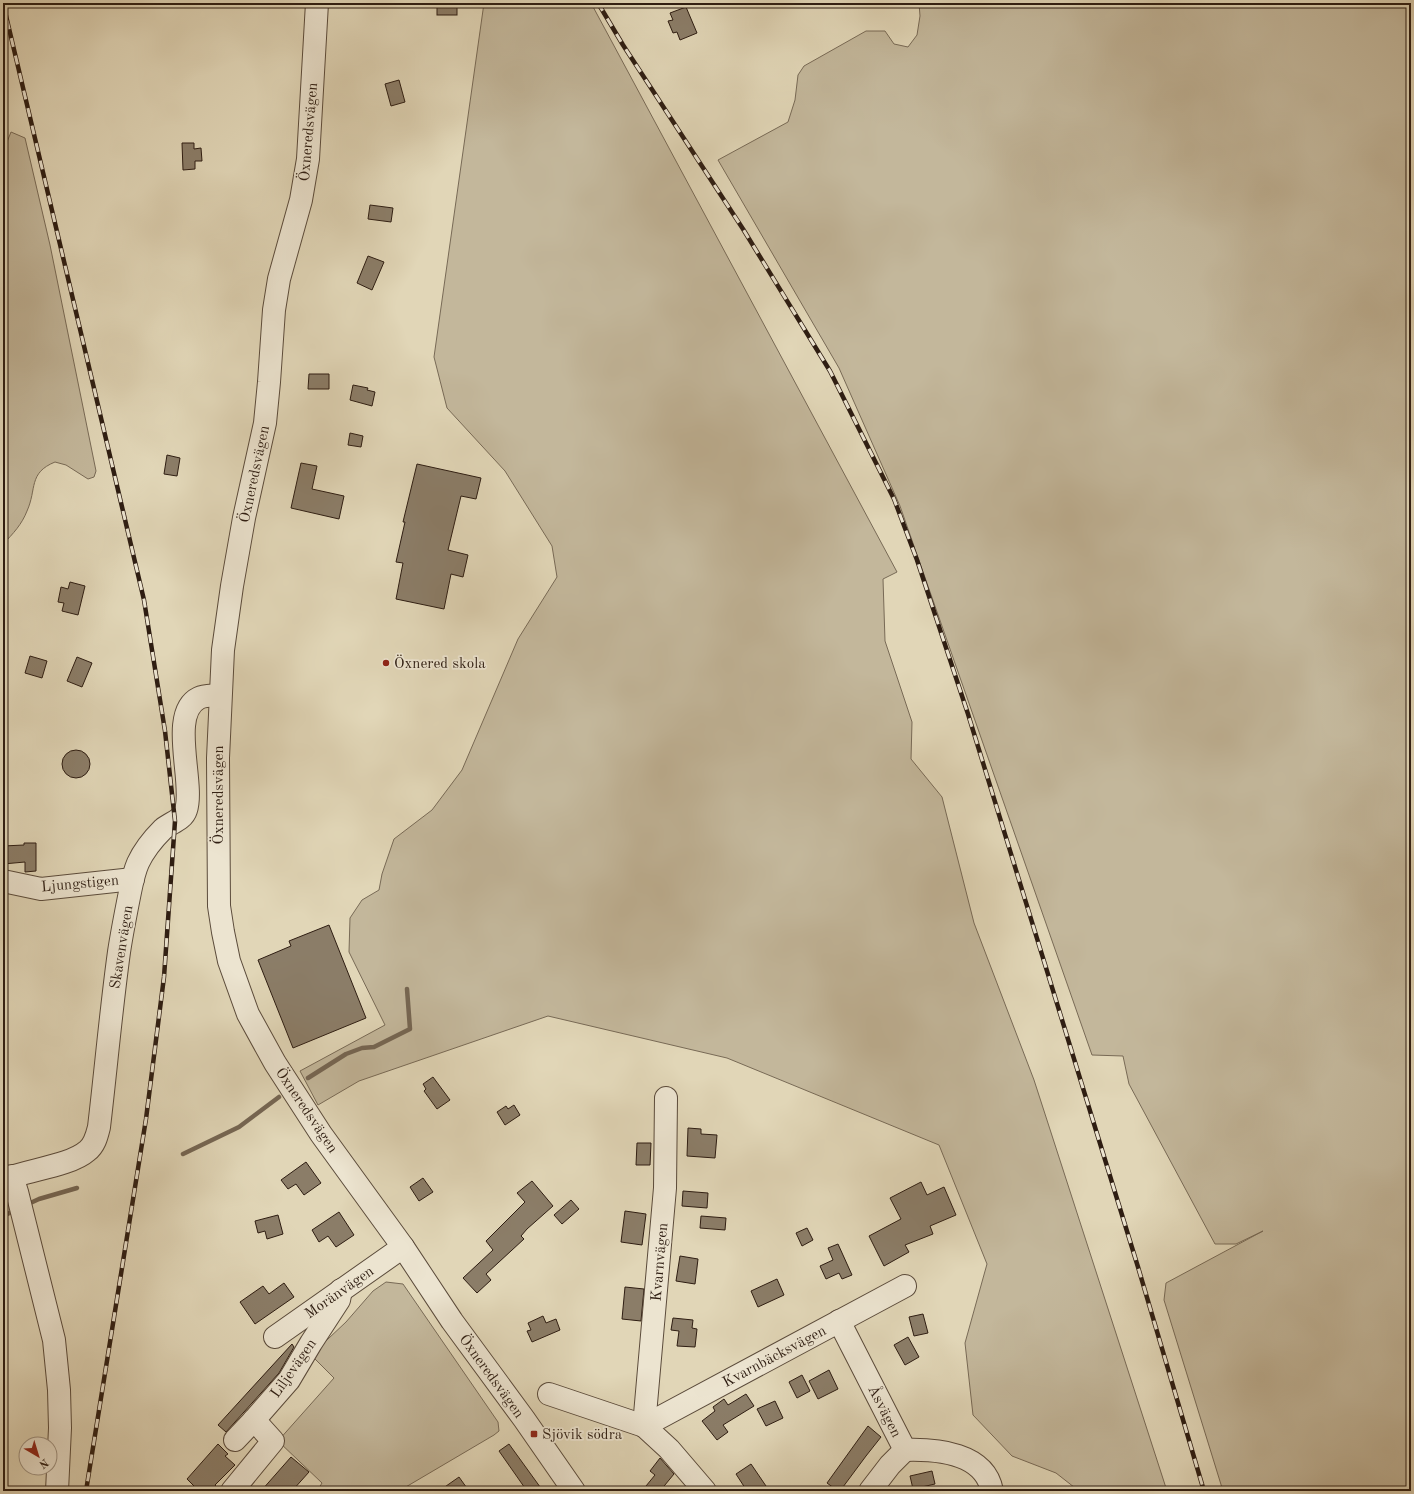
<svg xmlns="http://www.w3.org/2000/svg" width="1414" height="1494" font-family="'Old Standard TT',serif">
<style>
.green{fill:#c3b79b;stroke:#786a56}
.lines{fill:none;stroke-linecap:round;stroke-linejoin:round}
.stream{stroke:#756653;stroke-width:4.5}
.building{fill:#8b7d68;stroke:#2e1d12}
.minor-casing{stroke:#5b4b3b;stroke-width:24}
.minor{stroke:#ece4d0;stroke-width:22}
.rail-casing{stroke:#2e1d12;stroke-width:4.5}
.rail{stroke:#ece4d0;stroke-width:3;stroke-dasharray:9;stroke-linecap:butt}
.poi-dot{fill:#8f2418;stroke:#ece4d0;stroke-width:1.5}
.labels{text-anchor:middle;stroke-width:3.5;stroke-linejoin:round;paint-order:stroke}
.street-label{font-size:15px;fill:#2e1d12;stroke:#ece4d0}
.poi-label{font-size:15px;fill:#2e1d12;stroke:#ece4d0;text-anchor:start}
</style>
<rect width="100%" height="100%" fill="#e1d6b7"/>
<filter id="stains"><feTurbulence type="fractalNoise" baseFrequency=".005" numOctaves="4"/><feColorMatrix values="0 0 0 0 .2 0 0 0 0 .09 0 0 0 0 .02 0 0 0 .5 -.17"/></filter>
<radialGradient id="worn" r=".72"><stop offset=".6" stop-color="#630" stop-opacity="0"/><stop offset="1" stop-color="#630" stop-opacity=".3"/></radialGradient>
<!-- green -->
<g class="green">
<path d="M 484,3 L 591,3 L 897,572 L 883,579 L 885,641 L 912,722 L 911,759 L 942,797 L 974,923 L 1034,1080 L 1167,1491 L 1079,1491 L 1056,1473 L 1012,1456 L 973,1415 L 965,1343 L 987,1264 L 939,1145 L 727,1058 L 548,1016 L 359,1081 L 318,1105 L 300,1071 L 385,1025 L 349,952 L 350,918 L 362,900 L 379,890 L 382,874 L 394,839 L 432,810 L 462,770 L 518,639 L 557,577 L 552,546 L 505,471 L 447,408 L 434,357 Z"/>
<path d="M 919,3 L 1411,3 L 1411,1491 L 1223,1491 L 1164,1300 L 1166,1283 L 1263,1231 L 1236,1244 L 1215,1244 L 1129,1084 L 1123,1056 L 1092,1055 L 900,506 L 839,368 L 718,160 L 788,122 L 795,100 L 798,75 L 804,66 L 866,31 L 885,31 L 894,44 L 908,47 L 917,35 L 920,16 Z"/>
<path d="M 11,132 L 25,138 L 50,245 L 96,471 L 94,477 L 88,479 L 66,465 L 55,462 C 28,473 37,489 27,511 C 22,524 13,534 3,544 L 3,152 Z"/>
<path d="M 386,1282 L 403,1284 L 498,1422 L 499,1431 L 494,1435 L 399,1491 L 317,1491 L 322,1483 L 278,1441 L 334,1378 L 311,1355 L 346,1322 L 373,1291 Z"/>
</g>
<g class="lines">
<!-- stream -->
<g class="stream">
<path d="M 308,1078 L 346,1054 L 362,1048 L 374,1047 L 410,1029 L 407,989"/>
<path d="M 183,1154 L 239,1127 L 279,1097"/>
<path d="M 26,1205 L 39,1199 L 77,1188"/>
<path d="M 3,1216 L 16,1210"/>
</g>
</g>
<!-- building -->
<g class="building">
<rect x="437" y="3" width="20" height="12"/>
<path d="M 686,7 L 697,33 L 680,40 L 677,32 L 673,33 L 668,21 L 673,20 L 670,13 Z"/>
<path d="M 399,80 L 405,102 L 391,106 L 385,84 Z"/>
<path d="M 182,143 L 194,143 L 194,149 L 201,148 L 202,161 L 195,161 L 195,169 L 183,170 Z"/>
<path d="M 370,205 L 393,208 L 391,222 L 368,219 Z"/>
<path d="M 368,256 L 384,262 L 372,290 L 357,283 Z"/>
<path d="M 309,374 L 329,374 L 329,389 L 308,389 Z"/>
<path d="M 353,385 L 368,388 L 367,390 L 375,392 L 372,406 L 350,400 Z"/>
<path d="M 350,433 L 363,436 L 361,447 L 348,445 Z"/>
<path d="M 167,455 L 180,458 L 177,476 L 164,474 Z"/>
<path d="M 301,463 L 317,466 L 312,489 L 344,496 L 339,519 L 291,508 Z"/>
<path d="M 417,464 L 481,478 L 476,499 L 461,496 L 448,550 L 468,555 L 463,577 L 451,574 L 444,609 L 396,599 L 403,563 L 396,562 L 405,522 L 403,522 Z"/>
<path d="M 70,582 L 85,586 L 78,615 L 62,611 L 64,603 L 58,602 L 61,587 L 68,589 Z"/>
<path d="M 30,656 L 47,661 L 42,678 L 25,673 Z"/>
<path d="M 77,657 L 92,663 L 82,687 L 67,681 Z"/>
<circle cx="76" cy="764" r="14"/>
<path d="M 24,843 L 36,843 L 36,871 L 25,872 L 25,862 L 3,864 L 3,846 L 24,845 Z"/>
<path d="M 329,925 L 366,1018 L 293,1048 L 258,960 L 291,946 L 289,941 Z"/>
<path d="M 433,1077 L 450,1100 L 437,1109 L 424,1091 L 426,1089 L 423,1084 Z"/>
<path d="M 514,1105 L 520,1115 L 505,1125 L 497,1112 L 506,1106 L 508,1109 Z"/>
<path d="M 688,1128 L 701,1129 L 701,1134 L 717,1135 L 715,1158 L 687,1156 Z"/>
<path d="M 637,1143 L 651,1143 L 650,1165 L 636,1165 Z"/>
<path d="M 306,1162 L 321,1183 L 304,1195 L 296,1184 L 288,1189 L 281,1180 Z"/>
<path d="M 423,1178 L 433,1192 L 419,1201 L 410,1187 Z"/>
<path d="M 532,1181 L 553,1206 L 527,1229 L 521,1236 L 524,1239 L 486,1274 L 491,1280 L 477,1293 L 463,1278 L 493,1250 L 486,1241 L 525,1202 L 517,1193 Z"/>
<path d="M 921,1182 L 927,1195 L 944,1187 L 956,1215 L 930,1226 L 933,1234 L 905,1245 L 909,1252 L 884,1266 L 869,1236 L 901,1219 L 890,1198 Z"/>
<path d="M 683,1191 L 708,1193 L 707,1208 L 682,1206 Z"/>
<path d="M 571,1200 L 579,1209 L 562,1224 L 554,1215 Z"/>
<path d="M 625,1211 L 646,1214 L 642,1245 L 621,1242 Z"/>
<path d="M 339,1212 L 354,1235 L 336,1247 L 328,1236 L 319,1242 L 312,1230 Z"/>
<path d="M 278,1215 L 283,1234 L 267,1239 L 265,1231 L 258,1233 L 255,1221 Z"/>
<path d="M 701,1216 L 726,1218 L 725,1230 L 700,1228 Z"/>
<path d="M 807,1228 L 813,1240 L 802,1246 L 796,1233 Z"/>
<path d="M 838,1244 L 852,1275 L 842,1279 L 839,1273 L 826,1279 L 820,1266 L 833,1260 L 828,1248 Z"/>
<path d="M 680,1256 L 698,1259 L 695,1284 L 676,1281 Z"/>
<path d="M 777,1279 L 784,1295 L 758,1307 L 751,1291 Z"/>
<path d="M 284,1283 L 294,1297 L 255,1324 L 240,1302 L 263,1286 L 269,1294 Z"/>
<path d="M 625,1287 L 644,1289 L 641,1321 L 622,1319 Z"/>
<path d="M 923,1314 L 928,1333 L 914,1336 L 909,1317 Z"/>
<path d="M 543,1316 L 546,1323 L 556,1319 L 560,1330 L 532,1342 L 527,1331 L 531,1330 L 528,1323 Z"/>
<path d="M 673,1318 L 693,1320 L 692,1328 L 697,1329 L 695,1347 L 677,1346 L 679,1331 L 671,1330 Z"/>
<path d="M 908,1337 L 919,1357 L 905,1365 L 894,1345 Z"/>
<path d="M 292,1344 L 294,1347 L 279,1373 L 226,1432 L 218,1425 Z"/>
<path d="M 829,1370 L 838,1389 L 818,1399 L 809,1381 Z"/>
<path d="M 802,1375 L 810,1391 L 797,1398 L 789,1382 Z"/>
<path d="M 746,1394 L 754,1406 L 723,1425 L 728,1432 L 717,1440 L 702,1421 L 715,1411 L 713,1407 L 724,1399 L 728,1405 Z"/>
<path d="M 775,1401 L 783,1418 L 766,1426 L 757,1409 Z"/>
<path d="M 868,1426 L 881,1437 L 866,1456 L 840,1491 L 838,1491 L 827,1483 Z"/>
<path d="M 218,1444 L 228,1454 L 225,1456 L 235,1465 L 215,1485 L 220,1491 L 199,1491 L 187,1479 Z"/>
<path d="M 509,1444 L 543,1491 L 527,1491 L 499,1451 Z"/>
<path d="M 291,1457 L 309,1472 L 292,1491 L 261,1491 Z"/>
<path d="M 660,1458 L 674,1474 L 660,1491 L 652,1491 L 646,1486 L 655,1475 L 650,1471 Z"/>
<path d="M 751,1464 L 766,1486 L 758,1491 L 747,1491 L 736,1474 Z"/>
<path d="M 932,1471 L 935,1484 L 913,1489 L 910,1476 Z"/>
<path d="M 459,1477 L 469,1491 L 439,1491 Z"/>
</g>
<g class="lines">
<defs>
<g id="minor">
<path d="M 317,3 L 308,159 L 301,200 L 279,279 L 274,310 L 269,382 L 265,423 L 244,518 L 232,586 L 223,650 L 218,758 L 219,906 L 223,932 L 229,961 L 248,1014 L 275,1063 L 321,1134 L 403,1247 L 452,1321 L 524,1419 L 574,1491"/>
<path d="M 3,881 L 41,889 L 133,879"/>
<path d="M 12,1176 L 17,1192 L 54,1340 L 59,1390 L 60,1428 L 57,1491"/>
<path d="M 3,1180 C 26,1170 70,1166 87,1151 C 95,1145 97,1135 99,1127 C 106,1068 111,1010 119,952 C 122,932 126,912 130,892 C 132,882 134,872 138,863 C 144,850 153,839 163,829 C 170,823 183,820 186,810 C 195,783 168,713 199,698 C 205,695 213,696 220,695"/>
<path d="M 839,1321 L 905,1450"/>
<path d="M 275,1337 L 403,1247"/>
<path d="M 549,1394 L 644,1426 L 669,1449 L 705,1491"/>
<path d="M 644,1426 L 665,1188 L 666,1098"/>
<path d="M 644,1426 L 905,1286"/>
<path d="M 235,1440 L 254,1420 L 289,1380 L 311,1343 L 339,1300 L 341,1290"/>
<path d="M 905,1450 C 937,1449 985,1453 992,1491"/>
<path d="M 232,1491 L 273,1441 L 254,1420"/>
<path d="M 870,1491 L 890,1465 L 905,1450"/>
</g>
</defs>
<!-- minor casing -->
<use href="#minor" class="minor-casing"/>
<!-- minor -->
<use href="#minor" class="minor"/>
<defs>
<g id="rail">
<path d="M 3,3 L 144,600 L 165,731 L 175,821 L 164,977 L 146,1119 L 86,1491"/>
<path d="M 598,3 L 623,45 L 743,229 L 830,371 L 894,499 L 917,560 L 968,714 L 1138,1267 L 1204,1491"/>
</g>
</defs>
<!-- rail casing -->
<use href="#rail" class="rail-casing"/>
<!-- rail -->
<use href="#rail" class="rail"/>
</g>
<!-- markers -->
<g class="poi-dot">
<circle cx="386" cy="663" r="4"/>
<rect x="530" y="1430" width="8" height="8" rx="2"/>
</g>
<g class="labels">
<!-- street labels -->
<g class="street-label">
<text transform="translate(308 132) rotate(-85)" y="5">Öxneredsvägen</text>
<text transform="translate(254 474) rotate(-78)" y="5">Öxneredsvägen</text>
<text transform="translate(218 795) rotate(-90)" y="5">Öxneredsvägen</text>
<text transform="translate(80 883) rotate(-5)" y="5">Ljungstigen</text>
<text transform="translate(121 947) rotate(-81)" y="5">Skavenvägen</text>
<text transform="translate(307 1110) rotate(56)" y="5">Öxneredsvägen</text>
<text transform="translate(659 1262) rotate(-85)" y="5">Kvarnvägen</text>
<text transform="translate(339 1292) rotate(-35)" y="5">Moränvägen</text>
<text transform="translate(774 1356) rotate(-28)" y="5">Kvarnbäcksvägen</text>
<text transform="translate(293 1368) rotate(-55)" y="5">Liljevägen</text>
<text transform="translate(492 1376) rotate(54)" y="5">Öxneredsvägen</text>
<text transform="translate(885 1411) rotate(63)" y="5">Åsvägen</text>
</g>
<!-- poi labels -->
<g class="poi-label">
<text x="394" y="668">Öxnered skola</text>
<text x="542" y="1439">Sjövik södra</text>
</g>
</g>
<!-- margin -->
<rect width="1414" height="1494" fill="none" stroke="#e1d6b7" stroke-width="16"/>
<rect x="4" y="4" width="1406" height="1486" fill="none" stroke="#2e1d12" stroke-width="2"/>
<rect x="8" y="8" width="1398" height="1478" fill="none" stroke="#2e1d12"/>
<!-- north arrow -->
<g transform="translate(38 1456) rotate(142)"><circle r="19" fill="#ece4d0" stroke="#a09484"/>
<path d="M0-3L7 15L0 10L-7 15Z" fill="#8f2418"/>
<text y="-6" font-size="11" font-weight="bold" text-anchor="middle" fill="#2e1d12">N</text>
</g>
<rect width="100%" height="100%" filter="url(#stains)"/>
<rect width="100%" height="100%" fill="url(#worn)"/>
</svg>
